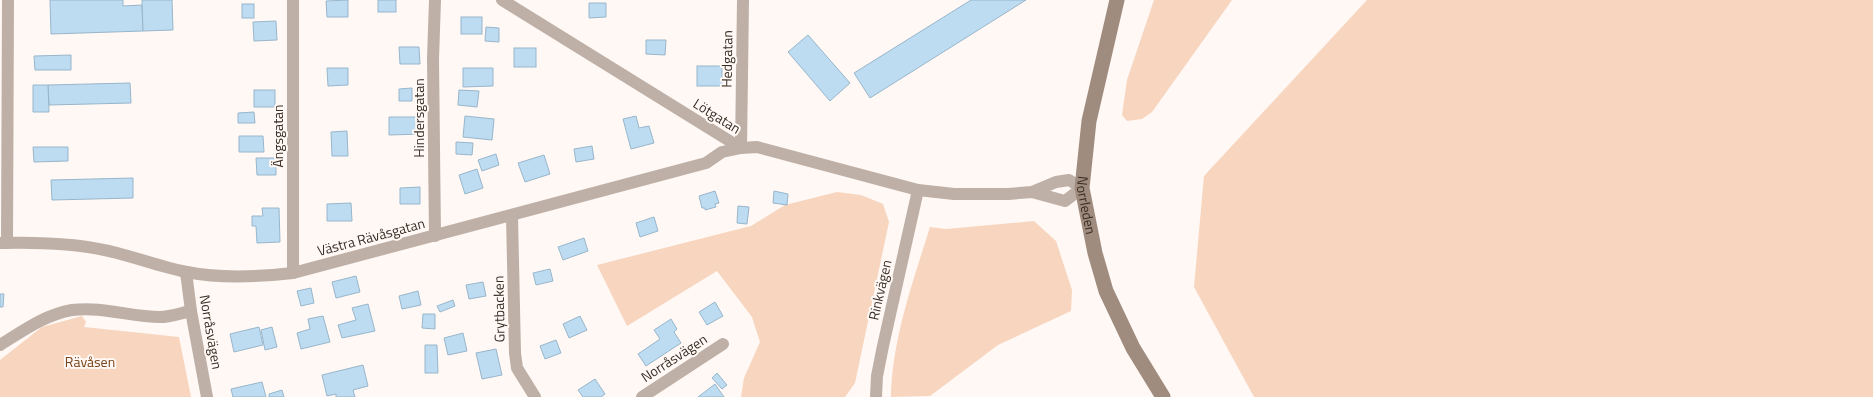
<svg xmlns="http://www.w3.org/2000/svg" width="1873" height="397" font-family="'Titillium Web',sans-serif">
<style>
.green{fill:#f7d5bf}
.building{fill:#bddcf1;stroke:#98b6cb}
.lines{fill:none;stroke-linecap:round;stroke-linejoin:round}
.street{stroke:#beb0a7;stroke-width:12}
.secondary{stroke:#a08c7f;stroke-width:15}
.labels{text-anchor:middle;stroke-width:4;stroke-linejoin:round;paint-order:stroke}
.street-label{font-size:14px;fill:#392e26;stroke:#fff8f4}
.park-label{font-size:14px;fill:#7a451b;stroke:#fff8f4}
</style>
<rect width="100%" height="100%" fill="#fff8f4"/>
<!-- green -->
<g class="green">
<path d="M 1154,0 L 1232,0 L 1152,112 L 1142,119 L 1127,121 L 1122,115 L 1127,80 Z"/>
<path d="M 1367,0 L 1873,0 L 1873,397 L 1254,397 L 1194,287 L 1204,176 Z"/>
<path d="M 837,192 L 861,195 L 883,204 L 889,222 L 855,383 L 845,397 L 741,397 L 744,378 L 760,342 L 752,317 L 717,271 L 627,326 L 597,265 L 751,226 L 785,205 Z"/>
<path d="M 1034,221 L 1056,241 L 1072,290 L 1071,311 L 998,345 L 930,396 L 891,397 C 892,339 913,282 930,227 L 946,229 Z"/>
<path d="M 82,316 L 86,322 L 84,327 L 179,337 L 191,397 L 0,397 L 0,360 L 42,327 Z"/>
</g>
<!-- building -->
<g class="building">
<path d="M 50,0 L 123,0 L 123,6 L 142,5 L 143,31 L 51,34 Z"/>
<path d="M 142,0 L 172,0 L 173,30 L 143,31 Z"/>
<path d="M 348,0 L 348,17 L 327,17 L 326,1 Z"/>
<rect x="378" y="0" width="18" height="12"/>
<path d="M 971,0 L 1026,0 L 870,98 L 854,73 Z"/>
<path d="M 589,3 L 606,3 L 606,17 L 589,18 Z"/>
<rect x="242" y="4" width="12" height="14"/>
<rect x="461" y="17" width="21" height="17"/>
<path d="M 276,21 L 277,40 L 254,41 L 253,22 Z"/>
<path d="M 486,27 L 499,28 L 499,42 L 485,41 Z"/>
<path d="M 808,35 L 850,83 L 830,101 L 788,52 Z"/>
<path d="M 646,40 L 666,40 L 665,55 L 646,54 Z"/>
<path d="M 399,47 L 419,47 L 420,64 L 400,64 Z"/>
<rect x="514" y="48" width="22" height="19"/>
<path d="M 71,55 L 71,70 L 35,70 L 34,56 Z"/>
<rect x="697" y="66" width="25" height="20"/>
<path d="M 327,68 L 348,68 L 348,85 L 328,86 Z"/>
<path d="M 463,68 L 493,68 L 493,86 L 463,87 Z"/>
<path d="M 130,83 L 131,103 L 49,105 L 48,85 Z"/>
<path d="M 33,85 L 48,85 L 49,112 L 33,112 Z"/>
<path d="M 412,88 L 412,101 L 399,101 L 399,89 Z"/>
<rect x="254" y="90" width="21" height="17"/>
<path d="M 459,90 L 479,91 L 477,107 L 458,105 Z"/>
<path d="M 254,112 L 255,123 L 238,123 L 238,113 Z"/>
<path d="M 465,116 L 494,119 L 492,140 L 463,137 Z"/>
<path d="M 636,116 L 639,128 L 649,126 L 654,143 L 631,149 L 623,119 Z"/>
<path d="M 389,117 L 421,117 L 422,134 L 389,135 Z"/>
<path d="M 347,131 L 348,156 L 332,156 L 331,132 Z"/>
<path d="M 239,136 L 263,136 L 264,152 L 239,152 Z"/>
<path d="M 456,142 L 473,143 L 472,155 L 456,154 Z"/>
<path d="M 592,146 L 594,159 L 576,162 L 574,149 Z"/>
<path d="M 33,147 L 68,147 L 68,161 L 34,162 Z"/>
<path d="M 496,154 L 499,165 L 482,171 L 478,160 Z"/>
<path d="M 544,155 L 550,174 L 525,182 L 518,163 Z"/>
<path d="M 256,158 L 276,158 L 276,175 L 257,175 Z"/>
<path d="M 477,169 L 483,188 L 465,194 L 459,175 Z"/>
<path d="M 133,178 L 133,198 L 52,200 L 51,180 Z"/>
<path d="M 420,187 L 420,204 L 400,204 L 400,188 Z"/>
<path d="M 715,191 L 719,203 L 715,204 L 716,207 L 705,210 L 705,208 L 702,208 L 699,196 Z"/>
<path d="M 774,191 L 788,194 L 787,205 L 773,203 Z"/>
<path d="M 351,203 L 352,221 L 327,221 L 327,204 Z"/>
<path d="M 738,206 L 749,207 L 747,224 L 737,223 Z"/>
<path d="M 262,208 L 279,208 L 280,242 L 257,243 L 256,226 L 252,226 L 252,216 L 263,216 Z"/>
<path d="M 654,217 L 658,231 L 640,237 L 636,223 Z"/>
<path d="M 584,238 L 588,251 L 563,260 L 558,247 Z"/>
<path d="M 550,269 L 553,281 L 536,285 L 533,273 Z"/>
<path d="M 356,276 L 360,292 L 336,298 L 332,282 Z"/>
<path d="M 483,282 L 486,296 L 469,299 L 466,285 Z"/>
<path d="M 311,288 L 314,303 L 301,306 L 297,291 Z"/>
<path d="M 418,291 L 421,305 L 402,309 L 399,296 Z"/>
<path d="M 0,294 L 4,294 L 3,307 L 0,307 Z"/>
<path d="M 453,300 L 455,306 L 440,312 L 437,306 Z"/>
<path d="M 715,302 L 723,316 L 707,325 L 699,312 Z"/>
<path d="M 368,304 L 375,331 L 342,338 L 338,325 L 356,320 L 352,308 Z"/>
<path d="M 423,314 L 435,314 L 435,329 L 422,328 Z"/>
<path d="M 323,316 L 330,342 L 301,349 L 297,333 L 310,329 L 308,319 Z"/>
<path d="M 580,316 L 587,330 L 569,338 L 563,324 Z"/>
<path d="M 671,319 L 677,329 L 674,332 L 681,343 L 646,366 L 638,354 L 660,339 L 654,330 Z"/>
<path d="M 259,327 L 263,345 L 234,352 L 230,334 Z"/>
<path d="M 272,327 L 277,347 L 265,350 L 261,330 Z"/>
<path d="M 463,333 L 467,351 L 448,355 L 444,338 Z"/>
<path d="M 556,340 L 561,353 L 545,359 L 540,346 Z"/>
<path d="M 425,345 L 437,345 L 438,373 L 425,373 Z"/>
<path d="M 496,349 L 502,375 L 482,379 L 476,353 Z"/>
<path d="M 363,365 L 368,386 L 353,390 L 355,397 L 336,397 L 336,394 L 327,396 L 322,375 Z"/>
<path d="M 717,373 L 727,385 L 722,389 L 712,378 Z"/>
<path d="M 595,379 L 605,394 L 601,397 L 583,397 L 578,390 Z"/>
<path d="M 262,382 L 266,397 L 233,397 L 231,389 Z"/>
<path d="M 715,384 L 724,397 L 698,397 Z"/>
<path d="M 282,390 L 284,397 L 269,397 L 269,394 Z"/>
</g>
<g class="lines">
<!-- street -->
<g class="street">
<path d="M 293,0 L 293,273"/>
<path d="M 435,0 L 433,59 L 435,236"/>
<path d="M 502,0 L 741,148 L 757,147 L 918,190 L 954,194 L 1008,194 L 1032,192 L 1056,182 L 1069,180 L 1082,188 L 1065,201 L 1032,192"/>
<path d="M 512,216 L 515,353 L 517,368 L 535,397"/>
<path d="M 0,243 C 38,242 80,243 117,253 C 141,259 164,268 187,272 C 222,279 258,277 293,273 L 706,163 L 722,152 L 741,148 L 743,0"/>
<path d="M 7,243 L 8,0"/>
<path d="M 186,272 L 191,311 L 207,397"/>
<path d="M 0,345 C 23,331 44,315 72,310 C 102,306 131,317 160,317 C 170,317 181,313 191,311"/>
<path d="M 642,397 L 723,344"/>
<path d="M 876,397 L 877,376 L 883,346 L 918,190"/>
</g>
<!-- secondary -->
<path class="secondary" id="s1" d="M 1117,0 L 1089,121 L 1082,188 L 1095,253 L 1106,291 L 1133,348 L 1163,397"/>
</g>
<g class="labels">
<!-- street labels -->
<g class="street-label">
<text transform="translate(727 59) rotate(-89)" y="5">Hedgatan</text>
<text transform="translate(717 116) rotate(32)" y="5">Lötgatan</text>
<text transform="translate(419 118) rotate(-90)" y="5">Hindersgatan</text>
<text transform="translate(278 136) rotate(-90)" y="5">Ängsgatan</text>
<text dy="5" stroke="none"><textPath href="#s1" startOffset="209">Norrleden</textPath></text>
<text transform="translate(371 237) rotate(-15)" y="5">Västra Rävåsgatan</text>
<text transform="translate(880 290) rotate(-77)" y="5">Rinkvägen</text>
<text transform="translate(499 309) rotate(-91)" y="5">Grytbacken</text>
<text transform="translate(211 332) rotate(80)" y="5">Norråsvägen</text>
<text transform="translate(674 358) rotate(-33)" y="5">Norråsvägen</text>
</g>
<!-- park labels -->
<g class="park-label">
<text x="90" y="367">Rävåsen</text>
</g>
</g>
</svg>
